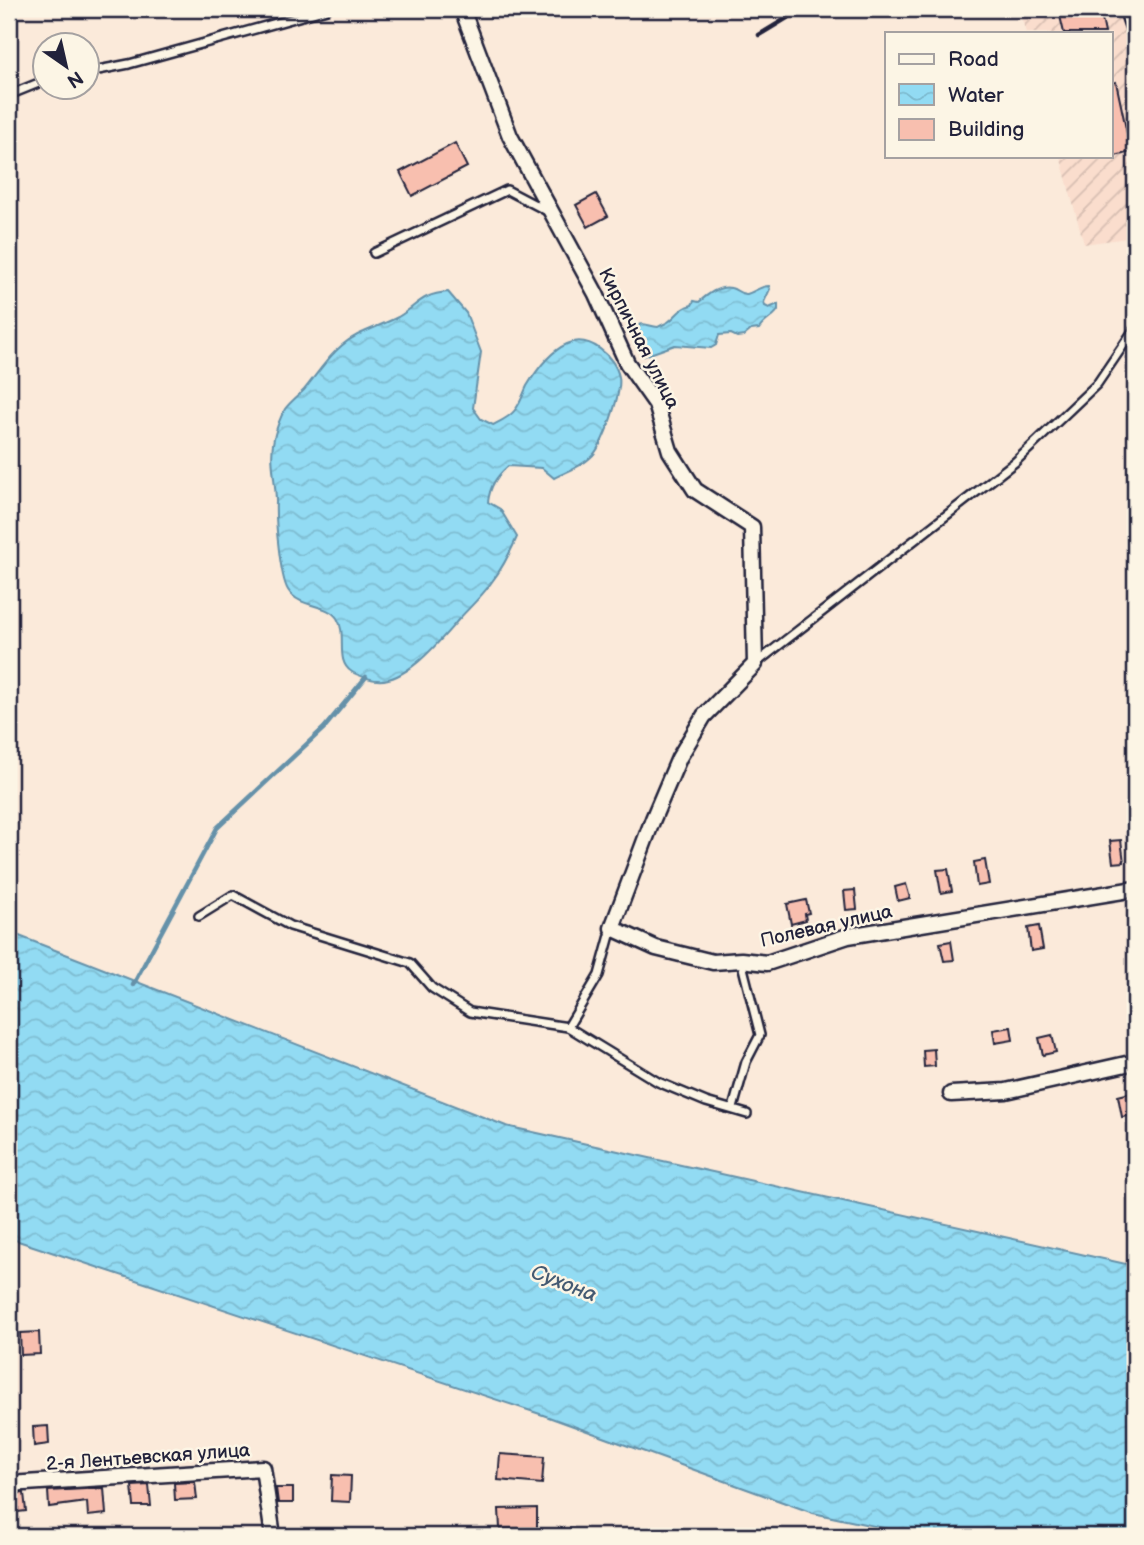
<svg xmlns="http://www.w3.org/2000/svg" width="1144" height="1545" font-family="'Balsamiq Sans',sans-serif">
<style>
.industrial{fill:url(#industrial-furrows)}
.water{fill:url(#water-waves);stroke:#6591a9;stroke-width:2}
.lines{fill:none;stroke-linecap:round;stroke-linejoin:round}
.stream{stroke:#6591a9;stroke-width:4.5}
.building{fill:#f8bfaf;stroke:#22223b;stroke-width:2}
.service-casing{stroke:#22223b;stroke-width:12}
.minor-casing{stroke:#22223b;stroke-width:19}
.service{stroke:#fcf5e5;stroke-width:7}
.minor{stroke:#fcf5e5;stroke-width:14}
.rail{stroke:#22223b;stroke-width:4.5}
.labels{text-anchor:middle;stroke-width:5;stroke-linejoin:round;paint-order:stroke}
.street-label{font-size:19px;fill:#22223b;stroke:#fcf5e5}
.water-label{font-size:21px;font-style:italic;fill:#445a72;stroke:#fcf5e5}
</style>
<defs>
<pattern id="industrial-furrows" width="10" height="10" patternUnits="userSpaceOnUse" patternTransform="scale(1.75)"><rect width="10" height="10" fill="#faddcd"/><path d="M-1 1l2-2M0 10L10 0M9 11l2-2" fill="none" stroke="#d6bdb1"/></pattern>
<pattern id="water-waves" width="16" height="10" patternUnits="userSpaceOnUse" patternTransform="scale(1.75)"><rect width="16" height="10" fill="#92dbf3"/><path d="M0 5q4-4 8 0t8 0" fill="none" stroke="#7ebcd1"/></pattern>
</defs>
<rect width="100%" height="100%" fill="#fbeada"/>
<filter id="ink" filterUnits="userSpaceOnUse"><feTurbulence type="fractalNoise" baseFrequency=".0143" numOctaves="2"/><feDisplacementMap in="SourceGraphic" scale="14" xChannelSelector="R" yChannelSelector="G"/><feConvolveMatrix kernelMatrix="1 2 1 2 8 2 1 2 1" color-interpolation-filters="sRGB"/></filter>
<g filter="url(#ink)">
<!-- industrial -->
<path class="industrial" d="M 1019,9 L 1135,9 L 1135,237 L 1084,244 L 1060,156 L 1111,156 L 1111,33 L 1026,33 Z"/>
<!-- water -->
<g class="water">
<path d="M 769,286 L 770,289 L 764,302 L 765,306 L 769,308 L 778,304 L 778,310 C 773,318 765,320 759,329 L 751,330 L 744,336 L 737,337 L 731,334 L 719,335 L 716,345 L 711,348 L 675,345 L 644,356 L 637,341 L 633,337 L 631,330 C 640,320 647,326 658,327 C 661,325 665,324 668,322 C 676,317 680,307 692,305 L 694,301 L 699,302 C 707,295 719,285 731,288 C 737,289 740,295 747,294 C 755,292 760,286 769,286 Z"/>
<path d="M 448,292 L 466,313 L 481,352 L 473,408 L 481,419 L 493,425 C 501,421 510,417 515,410 C 521,403 523,394 527,386 C 536,371 551,351 567,344 C 589,334 615,356 619,377 C 622,392 603,447 591,457 C 581,467 566,472 554,478 L 542,468 L 508,466 C 496,477 490,486 488,502 L 500,509 L 517,537 C 510,553 502,569 491,583 C 482,596 470,607 460,618 C 442,638 407,683 377,680 C 371,680 357,675 352,672 C 334,661 348,635 337,618 C 327,603 300,609 288,590 C 280,577 275,519 276,502 C 276,481 269,460 274,438 C 276,430 281,416 285,409 C 290,402 298,396 304,390 C 322,368 336,343 364,332 C 375,327 386,323 398,317 C 418,305 421,294 448,292 Z"/>
<path d="M 9,932 L 506,1126 L 1135,1266 L 1135,1536 L 921,1536 L 813,1513 L 543,1415 L 9,1238 Z"/>
</g>
<g class="lines">
<!-- stream -->
<path class="stream" d="M 133,985 L 217,828 L 324,728 L 366,677"/>
</g>
<!-- building -->
<g class="building">
<path d="M 1093,9 L 1100,9 L 1105,33 L 1064,33 L 1060,16 Z"/>
<path d="M 1116,82 L 1131,152 L 1111,157 L 1111,83 Z"/>
<path d="M 455,143 L 467,167 L 412,196 L 400,172 Z"/>
<path d="M 596,194 L 608,216 L 588,227 L 576,205 Z"/>
<path d="M 1121,840 L 1124,862 L 1113,863 L 1110,841 Z"/>
<path d="M 985,860 L 989,884 L 977,886 L 974,862 Z"/>
<path d="M 948,869 L 952,891 L 941,893 L 937,870 Z"/>
<path d="M 906,884 L 910,898 L 898,901 L 895,887 Z"/>
<path d="M 855,890 L 857,909 L 846,910 L 844,891 Z"/>
<path d="M 806,900 L 809,913 L 805,914 L 806,920 L 791,924 L 787,904 Z"/>
<path d="M 1039,926 L 1043,949 L 1031,951 L 1028,928 Z"/>
<path d="M 951,941 L 954,960 L 944,961 L 940,943 Z"/>
<path d="M 1011,1027 L 1013,1040 L 995,1043 L 993,1030 Z"/>
<path d="M 1052,1035 L 1056,1052 L 1043,1055 L 1039,1038 Z"/>
<path d="M 934,1049 L 935,1066 L 924,1067 L 923,1050 Z"/>
<path d="M 1130,1093 L 1135,1115 L 1122,1117 L 1118,1096 Z"/>
<path d="M 39,1332 L 40,1354 L 21,1355 L 20,1333 Z"/>
<path d="M 48,1426 L 49,1444 L 34,1446 L 33,1427 Z"/>
<path d="M 500,1454 L 544,1457 L 542,1484 L 498,1480 Z"/>
<path d="M 332,1475 L 351,1476 L 350,1502 L 331,1501 Z"/>
<path d="M 195,1482 L 197,1499 L 175,1500 L 174,1483 Z"/>
<path d="M 149,1485 L 151,1506 L 134,1506 L 132,1486 Z"/>
<path d="M 104,1488 L 106,1514 L 88,1516 L 87,1502 L 49,1507 L 48,1491 Z"/>
<path d="M 276,1488 L 293,1488 L 293,1503 L 278,1503 Z"/>
<path d="M 24,1493 L 26,1511 L 9,1513 L 9,1494 Z"/>
<path d="M 537,1508 L 537,1528 L 500,1529 L 499,1509 Z"/>
</g>
<g class="lines">
<defs>
<g id="service">
<path d="M 1123,9 L 1131,32 L 1135,36"/>
<path d="M 88,72 L 129,64 L 327,9"/>
<path d="M 9,95 L 46,80"/>
<path d="M 374,253 L 507,190 L 547,211"/>
<path d="M 755,664 L 1015,462 L 1097,384 L 1135,328"/>
<path d="M 199,916 L 233,895 L 290,926 L 410,963 L 432,988 L 470,1012 L 568,1027 L 599,975 L 612,928"/>
<path d="M 568,1027 L 658,1082 L 706,1102 L 747,1114"/>
<path d="M 733,1108 L 746,1062 L 760,1035 L 741,960"/>
</g>
<g id="minor">
<path d="M 462,9 L 510,136 L 596,294 L 627,363 L 656,404 L 670,451 L 695,490 L 752,527 L 755,664 L 704,716 L 679,758 L 653,819 L 612,928 L 656,948 L 713,962 L 741,960 L 767,963 L 848,936 L 1135,889"/>
<path d="M 951,1094 L 1006,1091 L 1135,1062"/>
<path d="M 9,1484 L 263,1468 L 273,1536"/>
</g>
</defs>
<!-- service casing -->
<use href="#service" class="service-casing"/>
<!-- minor casing -->
<use href="#minor" class="minor-casing"/>
<!-- service -->
<use href="#service" class="service"/>
<!-- minor -->
<use href="#minor" class="minor"/>
<!-- rail -->
<path class="rail" d="M 759,35 L 802,9"/>
</g>
</g>
<g class="labels">
<!-- street labels -->
<g class="street-label">
<text transform="translate(640 338) rotate(63)" y="7">Кирпичная улица</text>
<text transform="translate(826 925) rotate(-13)" y="7">Полевая улица</text>
<text transform="translate(148 1456) rotate(-4)" y="7">2-я Лентьевская улица</text>
</g>
<!-- water labels -->
<g class="water-label">
<text transform="translate(564 1283) rotate(21)" y="7">Сухона</text>
</g>
</g>
<!-- margin -->
<rect width="1144" height="1545" fill="none" stroke="#fcf5e5" stroke-width="35"/>
<rect x="18" y="18" width="1109" height="1510" fill="none" stroke="#22223b" stroke-width="2.5" filter="url(#ink)"/>
<!-- legend -->
<rect x="885" y="32" width="228" height="126" fill="#fcf5e5" stroke="#a5a1a1" stroke-width="2"/>
<rect x="899" y="54" width="35" height="10" fill="#fcf5e5" stroke="#a5a1a1" stroke-width="2"/>
<text x="948" y="66" font-size="21" fill="#22223b">Road</text>
<rect x="899" y="84" width="35" height="21" fill="url(#water-waves)" stroke="#a5a1a1" stroke-width="2"/>
<text x="948" y="102" font-size="21" fill="#22223b">Water</text>
<rect x="899" y="119" width="35" height="21" fill="#f8bfaf" stroke="#a5a1a1" stroke-width="2"/>
<text x="948" y="136" font-size="21" fill="#22223b">Building</text>
<!-- north arrow -->
<g transform="translate(66 66) rotate(146)"><circle r="33" fill="#fcf5e5" stroke="#a5a1a1" stroke-width="2"/>
<path d="M0-5L12 26L0 18L-12 26Z" fill="#22223b"/>
<text y="-10" font-size="19" font-weight="bold" text-anchor="middle" fill="#22223b">N</text>
</g>
</svg>
